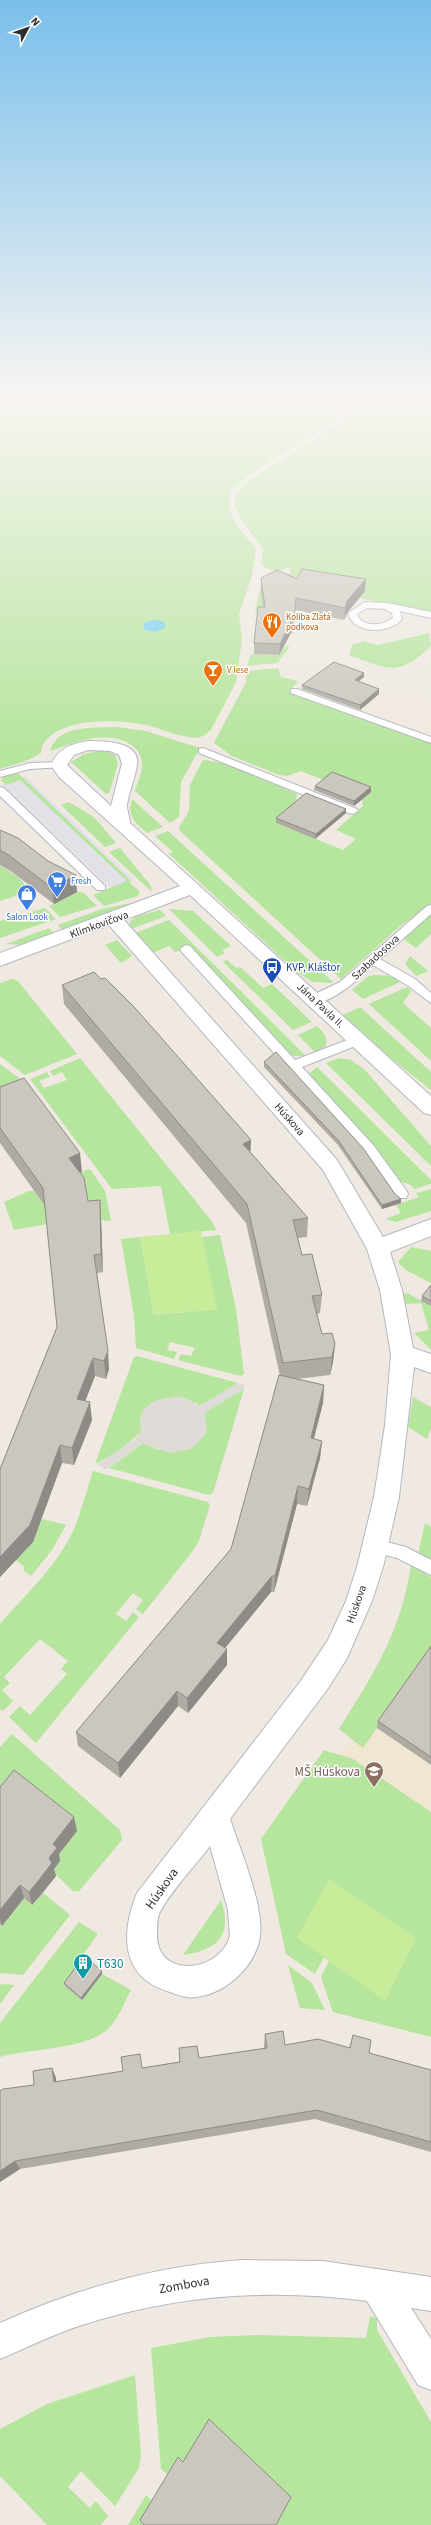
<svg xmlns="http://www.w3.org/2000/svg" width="431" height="2525" font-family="'Source Sans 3',sans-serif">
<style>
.industrial{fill:#e3e1e8}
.education{fill:#f0e6d1}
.green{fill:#b6e59e}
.pitch{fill:#c9ec9a}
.plaza{fill:#dfdcd8}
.water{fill:#75cff0}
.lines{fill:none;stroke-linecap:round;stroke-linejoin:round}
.service-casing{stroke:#b4b7c1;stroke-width:2}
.minor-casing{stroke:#b4b7c1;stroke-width:2}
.service{fill:#fff;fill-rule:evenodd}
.minor{fill:#fff;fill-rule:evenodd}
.wall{fill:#afaba4}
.shaded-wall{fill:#8e8b86}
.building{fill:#cbc7bf;stroke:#8e8b86}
.labels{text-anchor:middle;stroke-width:3;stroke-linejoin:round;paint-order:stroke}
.far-food-label{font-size:9px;fill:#c56008;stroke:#fff;text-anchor:start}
.far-shop-label{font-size:9px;fill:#366cbe;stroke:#fff;text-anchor:start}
.street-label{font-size:11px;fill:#2e2e2e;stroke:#fff}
.transit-label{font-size:11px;fill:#164399;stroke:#fff;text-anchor:start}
.near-education-label{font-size:13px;fill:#785e54;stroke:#fff;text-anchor:end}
.near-street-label{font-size:13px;fill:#2e2e2e;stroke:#fff}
.near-culture-label{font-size:13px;fill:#0d838f;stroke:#fff;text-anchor:start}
</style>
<rect width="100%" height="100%" fill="#efe9e1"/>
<!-- industrial -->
<path class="industrial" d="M 25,776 L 103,851 L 134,880 L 112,889 L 2,784 Z"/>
<!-- education -->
<path class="education" d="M 431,1643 L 431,1919 L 295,1820 L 351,1740 Z"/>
<!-- green -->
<g class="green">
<path d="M 0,396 L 360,396 L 338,420 L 253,472 L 231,489 C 226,522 238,524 256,549 L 252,576 L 239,614 L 242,640 L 236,682 L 211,730 C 206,734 202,738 195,738 C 180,737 165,730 150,726 C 122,720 78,717 53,734 C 46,739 41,745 41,753 L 26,761 L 0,769 Z"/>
<path d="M 366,396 L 431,396 L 431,613 L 360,598 L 365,590 L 290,610 L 310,619 L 308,622 L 290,619 L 290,615 L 255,613 L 262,578 L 291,573 L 289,567 C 279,572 269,572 261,564 L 263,549 L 240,518 L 234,504 L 237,493 L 250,480 L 345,420 Z"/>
<path d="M 429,633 L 431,646 C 398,678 388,669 349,655 L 352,645 L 363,641 L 378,645 Z"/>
<path d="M 285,646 L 290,647 L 277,663 L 247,666 L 251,654 L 279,655 Z"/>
<path d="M 278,668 L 281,677 L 298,681 L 290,691 L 431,742 L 431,904 L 399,927 L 341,979 L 180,831 L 179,827 L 189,811 L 190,785 L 203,760 L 225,763 L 297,794 L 296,804 L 276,823 L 343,850 L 356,839 L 336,830 L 363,806 L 362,799 L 371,792 L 326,781 L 301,771 L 287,776 L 279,775 L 232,756 L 214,743 L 246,682 L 246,671 Z"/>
<path d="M 116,727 L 146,731 L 200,748 L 181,782 L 179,817 L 170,823 L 135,791 C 137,784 141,775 142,768 C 143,761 140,752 135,748 C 112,727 76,742 50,751 C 57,724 95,728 116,727 Z"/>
<path d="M 103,750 L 115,755 L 118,764 L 109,793 L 106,794 L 71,762 L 84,754 Z"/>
<path d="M 18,773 L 131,881 L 129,882 L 140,892 L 138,896 L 104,906 L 93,895 L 127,881 L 20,780 L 6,785 L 1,780 L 5,775 Z"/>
<path d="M 132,799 L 163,827 L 147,833 C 134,822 127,816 132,799 Z"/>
<path d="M 69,802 L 94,817 L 116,843 L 105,847 L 61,805 Z"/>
<path d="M 168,831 L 334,983 L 313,982 L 298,973 L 169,854 L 173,852 L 155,836 Z"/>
<path d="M 120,848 L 151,886 L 152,892 L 109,852 Z"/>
<path d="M 0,865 L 18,877 L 31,891 L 0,901 Z"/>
<path d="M 76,891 L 84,893 L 97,906 L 60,917 L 49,906 Z"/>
<path d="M 141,901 L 62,930 L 58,925 L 102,909 Z"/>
<path d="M 45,908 L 56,919 L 0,938 L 0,921 Z"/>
<path d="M 169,909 L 193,911 L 231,946 L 222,950 L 225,953 L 217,957 Z"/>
<path d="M 160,910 L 166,916 L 131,929 L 129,927 L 130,921 L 137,916 Z"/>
<path d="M 431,914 L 431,934 L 416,948 L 403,939 Z"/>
<path d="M 169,920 L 306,1056 L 294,1056 L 287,1053 L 189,947 L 175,952 L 169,946 L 153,953 L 135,933 Z"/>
<path d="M 49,928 L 54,933 L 22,945 L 6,944 Z"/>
<path d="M 117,940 L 132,956 L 121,963 L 105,945 Z"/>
<path d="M 410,956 L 428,971 L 416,976 L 405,964 Z"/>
<path d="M 227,960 L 236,968 L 240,967 L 263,988 L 272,984 L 312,1022 L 293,1030 L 223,962 Z"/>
<path d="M 374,975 L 391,976 L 400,982 L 363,999 L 352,990 L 367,977 Z"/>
<path d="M 12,979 L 17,980 L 77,1054 L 25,1075 L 0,1056 L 0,983 Z"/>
<path d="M 407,987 L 411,991 L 403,1003 L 431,1028 L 431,1061 L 369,1004 Z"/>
<path d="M 360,1007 L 431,1072 L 431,1090 L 393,1060 L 343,1015 Z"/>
<path d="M 317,1026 C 323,1032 328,1037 326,1046 L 315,1052 L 298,1035 Z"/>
<path d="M 80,1058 L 210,1219 L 217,1230 L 170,1234 L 161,1186 L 112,1189 L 30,1079 L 47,1072 L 50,1077 L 39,1081 L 44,1088 L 67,1080 L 62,1072 L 53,1076 L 50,1071 Z"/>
<path d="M 339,1058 L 351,1060 L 364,1069 L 431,1146 L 431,1166 L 326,1063 Z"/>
<path d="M 0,1064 L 23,1081 L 0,1090 Z"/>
<path d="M 317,1067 L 431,1180 L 431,1184 L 414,1189 L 411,1185 L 399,1181 L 311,1080 L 310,1073 Z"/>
<path d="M 90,1169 L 105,1191 L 111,1221 L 89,1220 L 71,1176 Z"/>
<path d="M 431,1189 L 431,1211 L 396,1222 L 385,1219 L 401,1213 L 396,1205 L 419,1197 L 416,1193 Z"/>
<path d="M 29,1191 L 34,1191 L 45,1206 L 47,1224 L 14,1230 L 4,1202 Z"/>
<path d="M 220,1235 L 236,1309 L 244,1374 L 241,1376 L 178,1360 L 181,1354 L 191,1356 L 195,1348 L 170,1342 L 167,1350 L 177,1352 L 174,1359 L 136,1348 L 134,1315 L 121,1239 L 140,1237 L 154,1315 L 217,1309 L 201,1237 Z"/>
<path d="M 411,1247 L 431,1251 L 431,1283 L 406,1270 L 398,1262 Z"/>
<path d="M 407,1293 L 431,1306 L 431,1350 L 414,1333 L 429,1330 L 421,1303 L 405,1304 L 403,1294 Z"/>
<path d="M 137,1356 L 238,1383 L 204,1404 L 199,1406 L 195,1402 L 141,1432 L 119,1451 L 95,1464 L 134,1357 Z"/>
<path d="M 244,1389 L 213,1493 L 209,1495 L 109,1468 L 143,1443 L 159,1450 L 214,1406 Z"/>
<path d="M 413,1397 L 431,1407 L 431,1429 L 427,1439 L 408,1427 Z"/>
<path d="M 93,1471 L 208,1502 L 210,1505 L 199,1541 L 192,1552 L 143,1614 L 136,1609 L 143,1600 L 133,1593 L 116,1614 L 126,1621 L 133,1612 L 139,1617 L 36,1743 L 9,1717 L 20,1706 L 30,1715 L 67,1674 L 61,1669 L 68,1661 L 40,1639 L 4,1677 L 10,1683 L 2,1690 L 13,1701 L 3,1711 L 0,1709 L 0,1624 C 26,1594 59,1564 75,1527 C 82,1509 87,1489 93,1471 Z"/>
<path d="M 42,1519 L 66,1525 L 52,1550 L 31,1576 L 23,1570 L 25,1567 L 16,1560 L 26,1549 L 16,1529 L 36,1533 Z"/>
<path d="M 425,1523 L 431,1527 L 431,1562 L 418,1554 Z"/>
<path d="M 411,1565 L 431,1577 L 431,1651 L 363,1748 L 339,1729 C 374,1673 401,1632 411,1565 Z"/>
<path d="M 12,1734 L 120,1830 L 122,1840 L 79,1891 L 73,1891 L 52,1871 L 56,1857 L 77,1831 L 0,1806 L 0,1747 Z"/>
<path d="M 324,1750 L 353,1759 L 431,1812 L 431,2037 L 333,2012 L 321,1977 L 329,1961 L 385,2001 L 297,1938 L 324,1957 L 315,1974 L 286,1954 L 261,1839 Z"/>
<path d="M 43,1893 L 70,1915 L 23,1975 L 0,1973 L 0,1924 L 2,1926 L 24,1898 L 32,1905 Z"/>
<path d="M 221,1900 C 233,1935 218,1950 183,1955 Z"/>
<path d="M 79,1922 L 98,1934 L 83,1955 L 92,1961 L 82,2000 L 102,1974 L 131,1990 C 124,2003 118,2020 107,2030 C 83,2050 31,2048 0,2057 L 0,2023 Z"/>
<path d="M 288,1965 L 312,1983 L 325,2010 L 300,2008 Z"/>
<path d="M 0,1984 L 14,1985 L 0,2004 Z"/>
<path d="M 370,2316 L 377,2318 L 377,2330 L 431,2422 L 431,2525 L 274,2525 L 184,2464 L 169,2476 L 161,2469 L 151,2348 L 210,2337 L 258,2335 L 366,2338 Z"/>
<path d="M 135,2375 L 141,2455 L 139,2468 L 115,2506 L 81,2471 L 68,2487 L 90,2508 L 96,2501 L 108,2516 L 101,2525 L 47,2525 L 0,2476 L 0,2429 L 47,2404 Z"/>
<path d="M 146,2495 L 153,2502 L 146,2525 L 128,2525 Z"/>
</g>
<!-- pitch -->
<g class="pitch">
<path d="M 201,1231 L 217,1309 L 154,1315 L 140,1237 Z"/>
<path d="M 329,1879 L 416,1938 L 385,2001 L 297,1938 Z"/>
</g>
<!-- plaza -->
<path class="plaza" d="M 238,1383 L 245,1385 L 244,1389 L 204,1413 L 207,1426 L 205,1435 L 191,1449 L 170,1453 L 143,1443 L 106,1470 L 97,1464 L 135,1439 L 141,1432 L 140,1417 L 145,1408 L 154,1401 L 176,1396 L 186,1398 L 199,1406 Z"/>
<!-- water -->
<path class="water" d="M 152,620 L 163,621 L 166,627 L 156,632 L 145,630 L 143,624 Z"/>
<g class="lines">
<defs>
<g id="service">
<path d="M 365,602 L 388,603 L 431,612 L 431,618 L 400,611 L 402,619 C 391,634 353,635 348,613 ZM 367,608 L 385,609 L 392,613 L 393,618 C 383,626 362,628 357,614 Z"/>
<path d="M 291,689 L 297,689 L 431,737 L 431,743 L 291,693 Z"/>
<path d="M 203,748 L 357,809 L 358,811 L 353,814 L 349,813 L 199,753 L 199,749 Z"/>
<path d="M 59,762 L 64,765 L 63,767 L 30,769 L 0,777 L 0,771 L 30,763 Z"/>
<path d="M 0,787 L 4,788 L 105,886 L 105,890 L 97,890 L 0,796 Z"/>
<path d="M 431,905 L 431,914 L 380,959 L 415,979 L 431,993 L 431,1003 L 407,985 L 373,965 C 361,977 329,1007 311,1002 L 311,996 L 340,982 L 427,906 Z"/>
<path d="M 186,945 L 190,946 L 295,1060 L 355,1037 L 363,1037 L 365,1040 L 363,1043 L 302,1067 L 374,1146 L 406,1190 L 408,1194 L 406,1198 L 396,1198 L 364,1152 L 182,952 L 180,949 Z"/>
<path d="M 375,1539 L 406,1547 L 431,1560 L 431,1575 L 397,1558 L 369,1551 L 367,1546 L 369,1541 Z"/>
</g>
<g id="minor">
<path d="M 88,741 C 103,741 141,741 137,765 C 135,779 129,791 127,805 C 127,811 130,818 130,823 L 431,1096 L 431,1115 L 424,1113 L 190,895 L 124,920 L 337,1160 L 383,1237 L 431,1219 L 431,1236 L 390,1252 L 402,1290 L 413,1348 L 431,1354 L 431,1373 L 414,1367 L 399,1497 L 383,1567 L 372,1601 L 347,1658 L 329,1687 L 230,1819 C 240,1849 264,1905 260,1936 C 256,1966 226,1994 196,1997 C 186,1999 176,1994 167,1991 C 120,1976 121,1932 137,1893 L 300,1682 L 328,1640 L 346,1601 L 357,1567 L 374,1497 L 385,1425 L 391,1354 L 380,1290 L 367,1249 L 323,1170 L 109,925 L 0,966 L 0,953 L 180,886 L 59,777 L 51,765 C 58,748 71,744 88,741 ZM 88,750 L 110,751 L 119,755 L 122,763 L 111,806 L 67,765 L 74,755 ZM 210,1846 L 228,1910 L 230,1936 C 219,1974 155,1979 157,1933 C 157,1927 157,1918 160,1912 C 171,1891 195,1866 210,1846 Z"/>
<path d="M 241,2260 L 323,2261 L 431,2277 L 431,2311 L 411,2308 L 431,2339 L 431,2390 L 418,2385 L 367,2301 C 269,2288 173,2295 79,2326 C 52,2335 26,2348 0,2359 L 0,2323 C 77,2288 156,2266 241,2260 Z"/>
</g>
</defs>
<!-- service casing -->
<use href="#service" class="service-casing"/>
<!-- minor casing -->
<use href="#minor" class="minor-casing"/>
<!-- service -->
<use href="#service" class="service"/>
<!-- minor -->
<use href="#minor" class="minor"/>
</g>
<!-- wall -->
<g class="wall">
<path d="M 261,578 L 297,579 L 365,591 L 347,613 L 344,620 L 295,610 L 293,633 L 291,633 L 279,655 L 254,654 L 254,643 L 263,607 L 261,590 Z"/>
<path d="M 364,673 L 364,677 L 358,681 L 379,689 L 379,694 L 360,710 L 302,689 L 302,685 Z"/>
<path d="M 315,786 L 371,787 L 371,792 L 354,806 L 314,790 Z"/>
<path d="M 346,813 L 315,839 L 276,823 L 276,818 Z"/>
<path d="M 0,830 L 77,892 L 54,904 L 12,872 L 0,865 Z"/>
<path d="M 62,985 L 251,1140 L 250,1152 L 308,1218 L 307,1237 L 298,1238 L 302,1255 L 322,1295 L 320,1313 L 317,1314 L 322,1334 L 335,1344 L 333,1362 L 330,1375 L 297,1379 L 324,1385 L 323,1403 L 314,1439 L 322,1441 L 320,1458 L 307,1506 L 297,1504 L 274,1592 L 271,1592 L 225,1648 L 227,1665 L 188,1713 L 178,1706 L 120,1778 L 78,1746 L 76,1732 L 231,1549 L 280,1376 L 246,1223 L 64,1004 Z"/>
<path d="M 264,1062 L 395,1194 L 401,1199 L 401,1203 L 382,1209 L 338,1145 L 264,1067 Z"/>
<path d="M 0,1087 L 82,1172 L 80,1172 L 88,1201 L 100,1200 L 101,1218 L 103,1272 L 97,1273 L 109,1369 L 106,1379 L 95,1376 L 85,1401 L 92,1420 L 74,1465 L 62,1463 L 33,1542 L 0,1577 L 0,1469 L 57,1327 L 45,1206 L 0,1143 Z"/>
<path d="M 431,1285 L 431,1306 L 421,1301 L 422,1296 Z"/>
<path d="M 431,1646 L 431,1765 L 377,1728 L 378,1721 Z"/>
<path d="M 0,1787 L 77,1831 L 59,1854 L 60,1861 L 54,1869 L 56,1876 L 43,1893 L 32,1905 L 24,1898 L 2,1926 L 0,1924 Z"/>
<path d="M 102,1971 L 102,1974 L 82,2000 L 65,1986 L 64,1983 Z"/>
<path d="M 265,2034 L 285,2045 L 349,2048 L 353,2035 L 369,2053 L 431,2070 L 431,2152 L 315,2119 L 20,2169 L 0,2182 L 0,2091 L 34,2085 L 52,2068 L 56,2078 L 56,2082 L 264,2048 L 264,2045 Z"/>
</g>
<!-- shaded-wall -->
<g class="shaded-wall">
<path d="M 366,579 L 365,591 L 347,613 L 344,620 L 345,608 L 347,601 Z"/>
<path d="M 291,622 L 291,633 L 279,655 L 280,644 Z"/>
<path d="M 364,673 L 364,677 L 354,685 L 355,680 Z"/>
<path d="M 379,689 L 379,694 L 360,710 L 360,705 Z"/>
<path d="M 371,787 L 371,792 L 354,806 L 354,801 Z"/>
<path d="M 346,809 L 346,813 L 315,839 L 316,834 Z"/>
<path d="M 76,875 L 77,892 L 54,904 L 52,888 Z"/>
<path d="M 251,1140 L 250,1159 L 243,1144 Z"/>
<path d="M 80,1153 L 82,1172 L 71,1176 L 69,1158 Z"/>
<path d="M 401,1199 L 401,1203 L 382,1209 L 382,1205 Z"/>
<path d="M 100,1200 L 101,1218 L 103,1272 L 101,1254 Z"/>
<path d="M 335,1344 L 333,1362 L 330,1375 L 332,1357 Z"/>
<path d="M 108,1351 L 109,1369 L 106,1379 L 104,1361 Z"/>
<path d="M 93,1358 L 95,1376 L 79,1417 L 77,1399 Z"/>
<path d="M 324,1385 L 323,1403 L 309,1456 L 311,1438 Z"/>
<path d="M 90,1402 L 92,1420 L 74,1465 L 72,1448 Z"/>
<path d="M 322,1441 L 320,1458 L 307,1506 L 309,1489 Z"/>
<path d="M 60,1445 L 62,1463 L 33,1542 L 0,1577 L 0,1557 Z"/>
<path d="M 298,1486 L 297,1504 L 274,1592 L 275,1576 Z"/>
<path d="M 272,1576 L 271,1592 L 217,1658 L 217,1643 Z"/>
<path d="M 227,1649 L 227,1665 L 188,1713 L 187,1698 Z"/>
<path d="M 177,1691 L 178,1706 L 120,1778 L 118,1763 Z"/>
<path d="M 74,1817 L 77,1831 L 59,1854 L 60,1861 L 54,1869 L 56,1876 L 32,1905 L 29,1892 L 49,1858 L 53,1844 Z"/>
<path d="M 20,1885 L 24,1898 L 2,1926 L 0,1920 L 0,1910 Z"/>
<path d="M 102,1971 L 102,1974 L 82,2000 L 81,1998 Z"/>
<path d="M 52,2068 L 56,2078 L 57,2091 L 54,2082 Z"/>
<path d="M 15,2161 L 20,2169 L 0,2182 L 0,2171 Z"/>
</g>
<!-- building -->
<g class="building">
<path d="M 302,569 L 366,579 L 347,601 L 345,608 L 296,598 L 294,622 L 291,622 L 280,644 L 254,643 L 258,607 L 265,607 L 261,578 L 277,570 L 297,579 Z"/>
<path d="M 334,662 L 364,673 L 355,680 L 379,689 L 360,705 L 302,685 Z"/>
<path d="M 332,772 L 371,787 L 354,801 L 315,786 Z"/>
<path d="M 306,793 L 346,809 L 316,834 L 276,818 Z"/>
<path d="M 0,830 L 18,838 L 48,861 L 76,875 L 52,888 L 10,856 L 0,850 Z"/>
<path d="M 94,972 L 101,979 L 105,978 L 136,1009 L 237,1124 L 251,1140 L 243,1144 L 308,1218 L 293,1220 L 302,1255 L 312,1254 L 322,1295 L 312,1296 L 322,1334 L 332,1333 L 335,1344 L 332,1357 L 283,1363 L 247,1204 L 62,985 Z"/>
<path d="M 276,1052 L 363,1148 L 395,1194 L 401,1199 L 382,1205 L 338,1140 L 264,1062 Z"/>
<path d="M 24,1078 L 80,1153 L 69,1158 L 84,1178 L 88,1201 L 100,1200 L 101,1254 L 94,1255 L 108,1351 L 104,1361 L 93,1358 L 77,1399 L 90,1402 L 72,1448 L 60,1445 L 30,1525 L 0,1557 L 0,1469 L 57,1327 L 43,1188 L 0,1128 L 0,1087 Z"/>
<path d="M 431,1285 L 431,1301 L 422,1296 Z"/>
<path d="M 279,1375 L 324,1385 L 311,1438 L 322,1441 L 309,1489 L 298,1486 L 275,1576 L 272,1576 L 217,1643 L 227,1649 L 187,1698 L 177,1691 L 118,1763 L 76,1732 L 231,1549 Z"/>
<path d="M 431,1646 L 431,1757 L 378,1721 Z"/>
<path d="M 14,1770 L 74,1817 L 53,1844 L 57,1848 L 49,1858 L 52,1863 L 39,1880 L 29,1892 L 20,1885 L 0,1910 L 0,1787 Z"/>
<path d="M 84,1956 L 102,1971 L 81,1998 L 64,1983 Z"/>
<path d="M 283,2031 L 285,2045 L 318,2039 L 350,2048 L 353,2035 L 371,2040 L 369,2053 L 431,2070 L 431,2142 L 317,2110 L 15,2161 L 0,2171 L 0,2091 L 3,2089 L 34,2085 L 33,2071 L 52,2068 L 54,2082 L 123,2071 L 121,2057 L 140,2054 L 142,2068 L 180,2062 L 179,2048 L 197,2046 L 199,2058 L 267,2048 L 265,2034 Z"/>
<path d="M 209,2419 L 291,2497 L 276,2525 L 144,2525 L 140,2520 L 178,2457 L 183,2462 Z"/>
</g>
<!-- sky -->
<linearGradient id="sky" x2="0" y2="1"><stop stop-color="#7abfeb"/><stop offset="0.53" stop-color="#f8f5f2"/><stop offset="1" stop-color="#f8f5f2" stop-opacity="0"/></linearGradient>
<rect width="431" height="750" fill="url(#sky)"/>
<!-- icons -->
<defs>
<symbol id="restaurant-pin" viewBox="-11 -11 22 30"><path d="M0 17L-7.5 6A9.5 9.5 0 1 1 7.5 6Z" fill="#e8710a" stroke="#fff"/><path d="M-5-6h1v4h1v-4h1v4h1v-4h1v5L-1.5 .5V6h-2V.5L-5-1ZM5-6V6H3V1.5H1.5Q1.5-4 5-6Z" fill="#fff"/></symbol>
<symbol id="bar-pin" viewBox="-11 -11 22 30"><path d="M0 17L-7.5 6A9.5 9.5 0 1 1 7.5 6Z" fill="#e8710a" stroke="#fff"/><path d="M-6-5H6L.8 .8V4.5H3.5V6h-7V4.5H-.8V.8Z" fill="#fff"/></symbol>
<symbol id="supermarket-pin" viewBox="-11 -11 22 30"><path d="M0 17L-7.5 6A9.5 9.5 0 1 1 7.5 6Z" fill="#3f7fe0" stroke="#fff"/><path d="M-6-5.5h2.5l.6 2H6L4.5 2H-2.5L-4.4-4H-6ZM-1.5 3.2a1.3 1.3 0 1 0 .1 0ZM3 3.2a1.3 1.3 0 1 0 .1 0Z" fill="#fff"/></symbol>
<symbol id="shop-pin" viewBox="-11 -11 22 30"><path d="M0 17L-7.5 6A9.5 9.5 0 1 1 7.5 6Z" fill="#3f7fe0" stroke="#fff"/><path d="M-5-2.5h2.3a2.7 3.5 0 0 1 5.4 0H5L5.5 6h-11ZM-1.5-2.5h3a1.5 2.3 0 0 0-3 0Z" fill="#fff"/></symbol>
<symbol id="bus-pin" viewBox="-11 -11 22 30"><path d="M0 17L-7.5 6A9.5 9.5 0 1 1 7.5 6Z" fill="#1a4fb4" stroke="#fff"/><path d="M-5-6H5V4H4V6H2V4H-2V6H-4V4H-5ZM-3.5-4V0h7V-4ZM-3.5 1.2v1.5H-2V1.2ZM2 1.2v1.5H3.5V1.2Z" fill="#fff"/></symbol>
<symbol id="school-pin" viewBox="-11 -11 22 30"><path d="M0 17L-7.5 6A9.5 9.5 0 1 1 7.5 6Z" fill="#8d6e63" stroke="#fff"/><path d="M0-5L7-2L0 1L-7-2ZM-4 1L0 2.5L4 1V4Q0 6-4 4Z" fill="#fff"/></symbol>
<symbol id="building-pin" viewBox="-11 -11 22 30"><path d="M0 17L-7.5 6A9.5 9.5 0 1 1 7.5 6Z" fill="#0f9aa8" stroke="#fff"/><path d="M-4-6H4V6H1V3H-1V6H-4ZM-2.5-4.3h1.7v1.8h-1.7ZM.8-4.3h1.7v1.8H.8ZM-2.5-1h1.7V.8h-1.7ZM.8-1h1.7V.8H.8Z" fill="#fff"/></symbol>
</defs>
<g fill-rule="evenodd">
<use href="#restaurant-pin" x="261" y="611" width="22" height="30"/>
<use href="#bar-pin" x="202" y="659" width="22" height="30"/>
<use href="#supermarket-pin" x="46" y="870" width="22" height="30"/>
<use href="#shop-pin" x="16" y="883" width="22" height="30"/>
<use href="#bus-pin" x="261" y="956" width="22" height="30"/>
<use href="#school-pin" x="363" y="1760" width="22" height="30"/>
<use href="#building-pin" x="72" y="1952" width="22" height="30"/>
</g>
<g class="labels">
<!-- far-food labels -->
<g class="far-food-label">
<text x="286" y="620">Koliba Zlatá<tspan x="286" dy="10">podkova</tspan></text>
<text x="227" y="673">V lese</text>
</g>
<!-- far-shop labels -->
<g class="far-shop-label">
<text x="71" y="884">Fresh</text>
<text x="27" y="920" text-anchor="middle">Salon Look</text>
</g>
<!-- street labels -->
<g class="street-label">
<text transform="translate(99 924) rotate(-20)" y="4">Klimkovičova</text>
<text transform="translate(375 957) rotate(-43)" y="4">Szabadosova</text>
<text transform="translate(321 1005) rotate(43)" y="4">Jána Pavla II.</text>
<text transform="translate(290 1119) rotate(49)" y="4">Húskova</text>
<text transform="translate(356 1604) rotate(-71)" y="4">Húskova</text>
</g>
<!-- transit labels -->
<g class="transit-label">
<text x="286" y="971">KVP, Kláštor</text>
</g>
<!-- near-education labels -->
<g class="near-education-label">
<text x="360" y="1776">MŠ Húskova</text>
</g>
<!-- near-street labels -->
<g class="near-street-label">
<text transform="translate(161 1888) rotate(-55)" y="5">Húskova</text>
<text transform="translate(184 2284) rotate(-10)" y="5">Zombova</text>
</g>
<!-- near-culture labels -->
<g class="near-culture-label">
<text x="97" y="1968">T630</text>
</g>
</g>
<!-- north arrow -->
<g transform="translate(28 28) rotate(49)" stroke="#ffffff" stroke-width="3" paint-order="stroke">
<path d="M0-3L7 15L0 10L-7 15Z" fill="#2e2e2e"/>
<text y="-6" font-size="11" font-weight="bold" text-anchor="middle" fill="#2e2e2e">N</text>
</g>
</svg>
